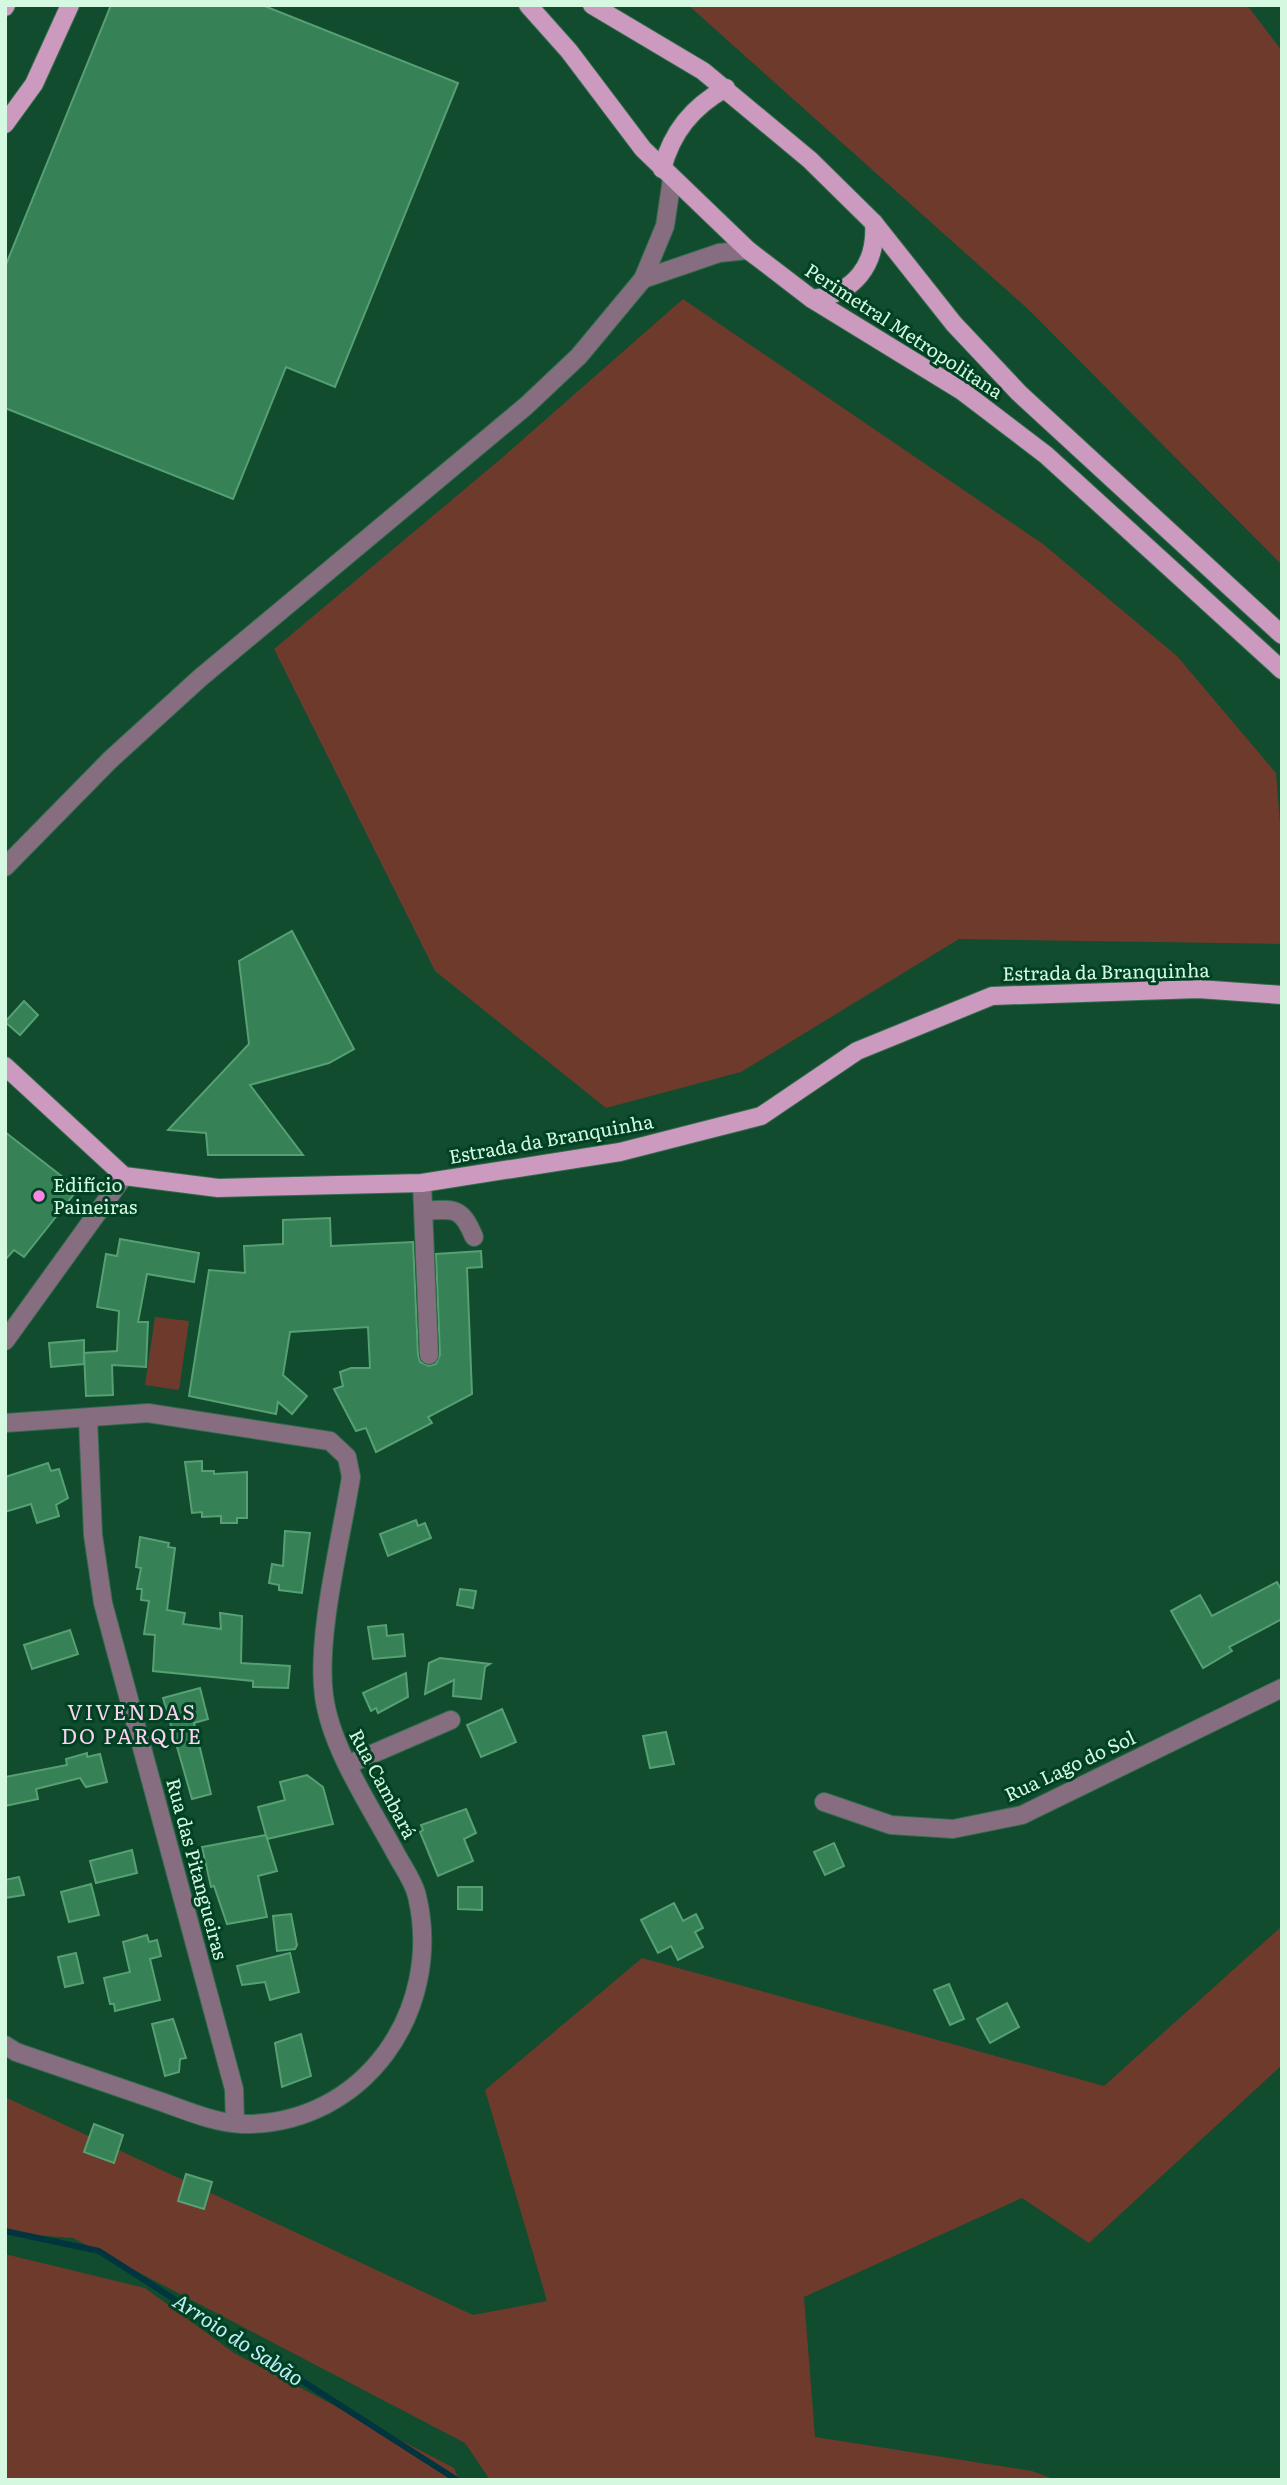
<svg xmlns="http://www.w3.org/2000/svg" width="1287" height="2485" font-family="Literata,serif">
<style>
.green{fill:#6e3a2c}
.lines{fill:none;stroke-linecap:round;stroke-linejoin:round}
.stream{stroke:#00343e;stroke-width:6}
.building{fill:#368156;stroke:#56a073;stroke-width:2}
.minor-casing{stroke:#336b4d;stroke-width:20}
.major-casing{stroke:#336b4d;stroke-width:20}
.minor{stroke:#866e80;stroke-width:18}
.major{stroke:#cb9abe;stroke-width:18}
.poi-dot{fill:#fc86e3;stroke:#004123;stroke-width:2.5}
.labels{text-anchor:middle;stroke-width:6;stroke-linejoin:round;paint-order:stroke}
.street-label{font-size:19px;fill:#d4f8e0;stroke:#004123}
.poi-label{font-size:19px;fill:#d4f8e0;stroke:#004123;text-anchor:start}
.neighbourhood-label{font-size:21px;letter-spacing:2px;fill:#fcd3f1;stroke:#004123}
.water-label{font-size:21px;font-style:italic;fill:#c1ecf8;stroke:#004123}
</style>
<rect width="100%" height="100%" fill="#104c2d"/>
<!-- green -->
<g class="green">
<path d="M 688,5 L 1247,5 L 1282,51 L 1282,565 L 1029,310 Z"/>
<path d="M 683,299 L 1043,544 L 1177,656 L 1276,773 L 1282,849 L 1282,944 L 959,939 L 741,1072 L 606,1108 L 435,971 L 274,649 L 503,457 Z"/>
<path d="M 155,1317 L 189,1321 L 179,1390 L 145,1385 Z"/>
<path d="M 1282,1926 L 1282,2065 L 1089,2243 L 1022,2198 L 804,2297 L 815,2437 L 1032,2471 L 1056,2480 L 490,2480 L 465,2443 L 73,2238 L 5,2233 L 5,2097 L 473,2315 L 547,2301 L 485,2090 L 642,1958 L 1104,2086 Z"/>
<path d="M 5,2254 L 145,2288 L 234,2353 L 454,2468 L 459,2480 L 5,2480 Z"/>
</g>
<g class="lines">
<!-- stream -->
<path class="stream" d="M 5,2231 L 99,2251 L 457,2480"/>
</g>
<!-- building -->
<g class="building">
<path d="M 111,5 L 262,5 L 458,83 L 335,387 L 286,367 L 233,499 L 5,408 L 5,267 Z"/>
<path d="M 292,931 L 354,1049 L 329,1063 L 250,1085 L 303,1155 L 208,1155 L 206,1133 L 168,1130 L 249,1044 L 239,961 Z"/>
<path d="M 24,1001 L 38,1015 L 20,1035 L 5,1022 Z"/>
<path d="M 5,1132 L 78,1189 L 24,1257 L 14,1250 L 5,1260 Z"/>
<path d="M 330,1218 L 331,1246 L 413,1242 L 418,1355 L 420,1362 L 429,1366 L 436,1364 L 440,1355 L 436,1254 L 481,1251 L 482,1267 L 467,1268 L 472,1394 L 428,1417 L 432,1423 L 376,1452 L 366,1428 L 356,1431 L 334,1389 L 343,1386 L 340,1372 L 351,1368 L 370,1368 L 368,1327 L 290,1332 L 283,1375 L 307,1396 L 292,1414 L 278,1402 L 276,1414 L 189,1396 L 209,1270 L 245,1273 L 244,1246 L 283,1244 L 283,1220 Z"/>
<path d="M 120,1239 L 199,1253 L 194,1282 L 147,1274 L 138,1322 L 148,1322 L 146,1367 L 112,1365 L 113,1395 L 86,1396 L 84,1353 L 117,1351 L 119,1311 L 97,1307 L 106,1254 L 117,1256 Z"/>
<path d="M 84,1340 L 84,1364 L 51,1367 L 49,1343 Z"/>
<path d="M 202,1461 L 202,1471 L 214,1471 L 214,1474 L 247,1472 L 247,1518 L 237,1518 L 237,1523 L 221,1523 L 221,1516 L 202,1517 L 202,1512 L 192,1513 L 185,1462 Z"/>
<path d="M 48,1463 L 51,1471 L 59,1469 L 68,1498 L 56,1505 L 59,1516 L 37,1523 L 31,1504 L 5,1512 L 5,1477 Z"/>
<path d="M 416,1520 L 418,1526 L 425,1523 L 431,1538 L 388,1556 L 380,1534 Z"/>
<path d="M 285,1531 L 310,1533 L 302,1593 L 279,1590 L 279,1585 L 269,1583 L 272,1564 L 283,1566 Z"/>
<path d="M 140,1537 L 169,1543 L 168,1547 L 175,1548 L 167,1610 L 185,1613 L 183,1624 L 221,1629 L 220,1613 L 242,1616 L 241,1663 L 290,1666 L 288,1688 L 253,1687 L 253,1681 L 153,1671 L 155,1635 L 144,1634 L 149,1601 L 141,1600 L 142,1589 L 137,1589 L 141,1568 L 136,1567 Z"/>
<path d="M 1277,1582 L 1282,1591 L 1282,1619 L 1229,1647 L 1232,1651 L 1203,1668 L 1171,1611 L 1200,1595 L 1212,1616 Z"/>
<path d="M 460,1589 L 476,1591 L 473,1608 L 457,1605 Z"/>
<path d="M 386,1625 L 387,1636 L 403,1634 L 405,1656 L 373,1659 L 368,1627 Z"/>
<path d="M 70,1630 L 78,1654 L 32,1669 L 24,1645 Z"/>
<path d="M 440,1658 L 490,1664 L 485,1667 L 481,1699 L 453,1696 L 454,1680 L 425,1694 L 429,1663 Z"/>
<path d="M 406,1673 L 408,1697 L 378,1713 L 376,1708 L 371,1711 L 363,1693 Z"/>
<path d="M 200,1688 L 208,1719 L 194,1723 L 211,1794 L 192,1799 L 163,1698 Z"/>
<path d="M 502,1709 L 516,1742 L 481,1757 L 467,1725 Z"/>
<path d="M 666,1732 L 674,1764 L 650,1768 L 643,1736 Z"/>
<path d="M 87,1753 L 87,1757 L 100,1754 L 107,1782 L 86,1787 L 80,1778 L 36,1789 L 38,1799 L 5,1806 L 5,1777 L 67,1765 L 66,1759 Z"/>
<path d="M 307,1775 L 323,1787 L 333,1824 L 267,1839 L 258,1807 L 285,1800 L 280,1782 Z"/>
<path d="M 466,1809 L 476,1833 L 464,1839 L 473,1861 L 438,1876 L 420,1832 L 423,1830 L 421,1825 Z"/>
<path d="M 266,1835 L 277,1871 L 258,1876 L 267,1917 L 227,1924 L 214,1886 L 211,1887 L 202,1847 Z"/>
<path d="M 834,1843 L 844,1866 L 825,1875 L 814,1852 Z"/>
<path d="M 132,1850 L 137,1873 L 96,1883 L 90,1861 Z"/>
<path d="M 19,1877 L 24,1895 L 5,1898 L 5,1880 Z"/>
<path d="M 91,1884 L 99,1915 L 69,1922 L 61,1892 Z"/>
<path d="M 458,1887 L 482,1887 L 482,1910 L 458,1909 Z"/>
<path d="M 674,1903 L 683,1921 L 696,1914 L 703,1928 L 695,1932 L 703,1947 L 678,1960 L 671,1946 L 658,1953 L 641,1920 Z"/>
<path d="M 291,1914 L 297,1945 L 295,1949 L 277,1951 L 273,1916 Z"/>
<path d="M 147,1935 L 149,1942 L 157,1940 L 161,1956 L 150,1959 L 160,2000 L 115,2011 L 114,2004 L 110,2004 L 104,1978 L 130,1972 L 123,1942 Z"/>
<path d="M 76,1953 L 83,1983 L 65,1987 L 58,1957 Z"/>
<path d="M 290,1953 L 299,1992 L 270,2000 L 265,1982 L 242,1985 L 237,1966 Z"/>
<path d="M 949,1984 L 964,2019 L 950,2025 L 934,1990 Z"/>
<path d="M 1007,2003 L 1019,2027 L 990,2043 L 977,2019 Z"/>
<path d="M 173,2019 L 186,2058 L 180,2059 L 179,2072 L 165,2076 L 152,2024 Z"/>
<path d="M 301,2034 L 311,2076 L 282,2087 L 275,2043 Z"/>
<path d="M 94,2124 L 123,2135 L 114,2163 L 84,2152 Z"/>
<path d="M 186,2174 L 212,2182 L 204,2209 L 178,2201 Z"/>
</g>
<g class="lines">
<defs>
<g id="minor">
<path d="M 643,279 L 719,253 L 748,250"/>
<path d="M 5,867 L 110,760 L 200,678 L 526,406 L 579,356 L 643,279 L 665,226 L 672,179"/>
<path d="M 422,1183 L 429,1355"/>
<path d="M 425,1211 C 455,1208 462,1208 474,1237"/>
<path d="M 5,1341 L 124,1176"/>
<path d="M 88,1419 L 93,1535 L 103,1603 L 234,2089 L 235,2123"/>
<path d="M 5,1423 L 148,1413 L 330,1441 L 347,1457 L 351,1477 C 341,1540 316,1636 324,1696 C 331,1749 371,1807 396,1854 C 403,1867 414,1882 417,1896 C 444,2010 364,2126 242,2124 C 213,2123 183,2109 156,2100 C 109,2084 63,2068 16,2052 L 5,2045"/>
<path d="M 349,1764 L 451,1720"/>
<path d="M 824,1802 L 891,1825 L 953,1829 L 1022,1815 L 1282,1688"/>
</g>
<g id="major">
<path d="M 528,5 L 569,51 L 643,149 L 748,250 L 812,299 L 962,391 L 1046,455 L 1282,670"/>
<path d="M 592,5 L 703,71 L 810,160 L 874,223 L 954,324 L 1019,393 L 1282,635"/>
<path d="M 5,7 L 6,5"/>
<path d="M 5,124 L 34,84 L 70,5"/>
<path d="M 662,169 C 672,132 692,107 726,88"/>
<path d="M 812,299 C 854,294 877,265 874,223"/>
<path d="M 5,1066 L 124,1176 L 218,1188 L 422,1183 L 620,1152 L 761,1116 L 857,1051 L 992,996 L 1198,989 L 1282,995"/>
</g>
</defs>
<!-- minor casing -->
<use href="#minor" class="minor-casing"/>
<!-- major casing -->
<use href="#major" class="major-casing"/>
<!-- minor -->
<use href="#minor" class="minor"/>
<!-- major -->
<use href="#major" class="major"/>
</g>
<!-- markers -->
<circle class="poi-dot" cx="39" cy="1196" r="7"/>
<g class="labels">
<!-- street labels -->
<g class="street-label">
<text transform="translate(904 331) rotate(33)" y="7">Perimetral Metropolitana</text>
<text transform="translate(1106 972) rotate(-1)" y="7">Estrada da Branquinha</text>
<text transform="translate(551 1139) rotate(-10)" y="7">Estrada da Branquinha</text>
<text transform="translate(1070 1766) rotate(-25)" y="7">Rua Lago do Sol</text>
<text transform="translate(383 1784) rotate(62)" y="7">Rua Cambará</text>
<text transform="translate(197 1869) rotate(75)" y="7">Rua das Pitangueiras</text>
</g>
<!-- poi labels -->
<g class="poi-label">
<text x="53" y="1192">Edifício<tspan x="53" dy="22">Paineiras</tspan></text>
</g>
<!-- neighbourhood labels -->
<g class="neighbourhood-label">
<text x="132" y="1720">VIVENDAS<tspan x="132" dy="24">DO PARQUE</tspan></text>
</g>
<!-- water labels -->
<g class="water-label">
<text transform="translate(238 2340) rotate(33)" y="7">Arroio do Sabão</text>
</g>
</g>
<!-- border -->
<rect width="1287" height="2485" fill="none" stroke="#d4f8e0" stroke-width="14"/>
</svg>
